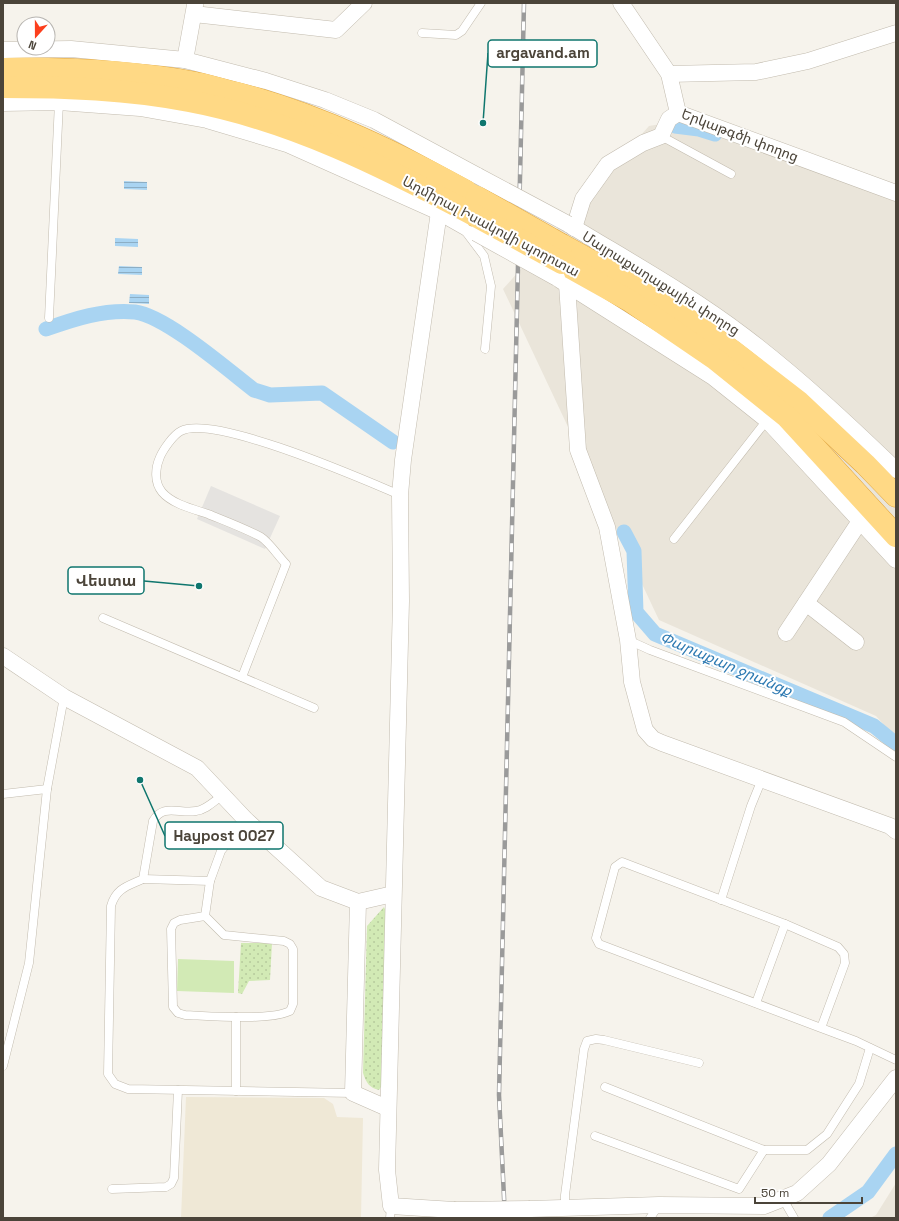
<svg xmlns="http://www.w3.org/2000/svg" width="899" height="1221" font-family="'Space Grotesk','Noto Sans Armenian',sans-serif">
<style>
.residential{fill:#eae5da}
.education{fill:#efe8d6}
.park{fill:url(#park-dots)}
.pitch{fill:#d2eab5}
.parking{fill:#e5e3e0}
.water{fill:url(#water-rules)}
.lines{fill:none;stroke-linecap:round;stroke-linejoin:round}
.canal{stroke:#a9d4f2;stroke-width:15}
.service-casing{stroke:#c2bbae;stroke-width:9}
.minor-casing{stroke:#c2bbae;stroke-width:17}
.trunk-casing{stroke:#e0a43c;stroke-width:23}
.service{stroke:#fff;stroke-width:8}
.minor{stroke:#fff;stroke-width:16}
.trunk{stroke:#ffd985;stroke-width:22}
.rail-casing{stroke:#9a9a9a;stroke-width:4.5}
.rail{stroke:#fff;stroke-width:3;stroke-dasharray:9;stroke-linecap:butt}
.minor-bridge-casing{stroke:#c2bbae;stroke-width:17;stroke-linecap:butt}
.trunk-bridge-casing{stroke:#e0a43c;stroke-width:23;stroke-linecap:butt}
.minor-bridge{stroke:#fff;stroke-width:16}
.trunk-bridge{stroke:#ffd985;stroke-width:22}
.labels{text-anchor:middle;stroke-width:4;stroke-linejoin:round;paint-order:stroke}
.street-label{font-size:14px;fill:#4b4439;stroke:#fff}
.water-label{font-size:15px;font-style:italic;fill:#2e7ab2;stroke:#fff}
.leader{fill:none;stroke:#0f766e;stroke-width:1.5}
.callout-dot{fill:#0f766e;stroke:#fff;stroke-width:1.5}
.callout{fill:#fff;stroke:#0f766e;stroke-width:1.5}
.callout-label{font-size:15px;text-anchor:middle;font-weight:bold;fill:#4b4439}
</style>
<defs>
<pattern id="park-dots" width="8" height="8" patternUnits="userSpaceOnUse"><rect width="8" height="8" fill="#d2eab5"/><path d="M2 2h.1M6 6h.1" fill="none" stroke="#b6ca9c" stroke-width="1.8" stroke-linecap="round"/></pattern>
<pattern id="water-rules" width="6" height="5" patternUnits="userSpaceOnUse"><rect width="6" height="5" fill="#a9d4f2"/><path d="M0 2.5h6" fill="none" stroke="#8caec5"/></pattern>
</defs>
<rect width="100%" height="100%" fill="#f6f3ec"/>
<!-- residential -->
<g class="residential">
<path d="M 677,121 L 814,168 L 896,201 L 896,738 L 876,716 L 659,620 L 503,289 L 649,126 Z"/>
<path d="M 896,1183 L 896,1218 L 870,1218 L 876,1215 Z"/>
</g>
<!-- education -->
<path class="education" d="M 186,1097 L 324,1098 L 333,1104 L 337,1117 L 363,1118 L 361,1218 L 181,1218 Z"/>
<!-- park -->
<g class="park">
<path d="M 384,907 L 387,914 L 385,1081 L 379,1090 C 369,1088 366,1082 363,1073 L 367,926 Z"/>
<path d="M 241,943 L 272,943 L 270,980 L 249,981 L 242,994 L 238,993 Z"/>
</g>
<!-- pitch -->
<path class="pitch" d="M 178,959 L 234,961 L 234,993 L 177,991 Z"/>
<!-- parking -->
<path class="parking" d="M 211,486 L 280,516 L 265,549 L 197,519 Z"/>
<!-- water -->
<g class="water">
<path d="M 124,181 L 147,182 L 147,190 L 124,189 Z"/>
<path d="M 115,238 L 138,239 L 138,247 L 115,246 Z"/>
<path d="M 119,266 L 142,267 L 142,275 L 118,274 Z"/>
<path d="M 130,294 L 149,295 L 149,304 L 129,303 Z"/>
</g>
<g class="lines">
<!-- canal -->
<g class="canal">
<path d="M 675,126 L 699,129 L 715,134"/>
<path d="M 46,329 C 74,319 104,309 135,312 C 166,316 228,370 254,390 L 270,395 L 322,393 L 393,442"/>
<path d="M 624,532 L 634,551 L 636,612 L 655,634 L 874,726 L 896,744"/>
<path d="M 830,1218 L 868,1192 L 896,1154"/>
</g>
<defs>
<g id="service">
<path d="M 422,33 L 456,35 L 462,31 L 481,3"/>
<path d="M 661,136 L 731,174"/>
<path d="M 466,232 L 484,256 L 491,286 L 485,349"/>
<path d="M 49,318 L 59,102"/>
<path d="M 674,539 L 767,420"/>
<path d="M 103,618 L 314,708"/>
<path d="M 628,640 L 650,650 L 844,722 L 896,757"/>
<path d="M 242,677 L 286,564 C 278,556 270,543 261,537 C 244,528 225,521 208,514 C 193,509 172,504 162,492 C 154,482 155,468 160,457 C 163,450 173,435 181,431 C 214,414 362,479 400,495"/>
<path d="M 3,794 L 47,789"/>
<path d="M 223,795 C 214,801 206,810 196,811 C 179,814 163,803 153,821 L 143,879 C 128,886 116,888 111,906 L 108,1074 L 115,1084 L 128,1089 L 353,1093"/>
<path d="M 143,879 L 210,881"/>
<path d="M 721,900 L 751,806 L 762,779"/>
<path d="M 205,916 L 180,920 L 174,923 L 171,929 L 173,1007 L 178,1013 L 185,1015 C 210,1016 270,1021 290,1011 L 293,1004 L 293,949 L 290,944 L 284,941 L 224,935 L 205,916 L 210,881 L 221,851 L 246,820"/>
<path d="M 756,1003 L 785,924"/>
<path d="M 821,1028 L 845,963 L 844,954 L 838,947 L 785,924 L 622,862 L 615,867 L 596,938 L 599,944 L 821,1028 L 856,1041 L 896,1060"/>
<path d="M 3,1066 L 29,963 L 47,789 L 64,697"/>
<path d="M 605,1087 L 764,1150 L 807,1150 L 827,1134 L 859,1084 L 870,1048"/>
<path d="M 236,1091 L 236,1017"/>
<path d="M 595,1136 L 739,1189 L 764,1150"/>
<path d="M 112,1189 L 166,1187 L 171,1184 L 174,1178 L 178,1090"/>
<path d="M 783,1199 L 794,1218"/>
<path d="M 565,1208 L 565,1195 L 584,1049 L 587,1041 L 596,1039 L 604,1040 L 699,1063"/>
<path d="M 390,1218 L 391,1206"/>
<path d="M 650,1218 L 659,1205"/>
</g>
<g id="minor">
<path d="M 621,3 L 669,74 L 678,113"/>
<path d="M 194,14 L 336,30 L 364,3"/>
<path d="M 3,50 L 71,49 L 185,60 L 266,81 L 325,100 L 374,120 L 478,176"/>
<path d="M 185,60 L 195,5"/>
<path d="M 669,74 L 756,72 L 808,61 L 896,33"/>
<path d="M 3,103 L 59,102 L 140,108 L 207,120 L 287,144 L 439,212 L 476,233"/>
<path d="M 678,113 L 896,193"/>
<path d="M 439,212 L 403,460 L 400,495 L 401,601 L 387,1170 L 391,1206 L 454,1210"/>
<path d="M 568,224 C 627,260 689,294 744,336 C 798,377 847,423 896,470"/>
<path d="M 574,228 L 583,199 L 608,164 L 643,143 L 661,136 L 669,119 L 678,113"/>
<path d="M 560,280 L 713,377 L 767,420 L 896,560"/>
<path d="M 567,284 L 578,450 L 607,527 L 628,640 L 632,682 L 645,730 L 653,739 L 662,743 L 890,826 L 896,831"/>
<path d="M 806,603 L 856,642"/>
<path d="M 786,633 L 866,512"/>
<path d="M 3,656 L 64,697 L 197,768 L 246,820 L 321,888 L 358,902 L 393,894"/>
<path d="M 358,902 L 353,1093 L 387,1108"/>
<path d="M 530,1209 L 659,1205 L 764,1206 L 797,1193 L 829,1164 L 896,1078"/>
</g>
<g id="trunk">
<path d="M 3,69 C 68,68 132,71 196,83 C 209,85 223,90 237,93 C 322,116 400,154 477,197"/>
<path d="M 3,87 C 65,87 128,89 189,101 C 291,120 384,167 474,215"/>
<path d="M 562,245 L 655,296 L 733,351 L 799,402 L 865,464 L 896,496"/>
<path d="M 562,263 L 630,301 L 715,359 L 787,417 L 896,536"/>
</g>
</defs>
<!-- service casing -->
<use href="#service" class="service-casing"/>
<!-- minor casing -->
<use href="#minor" class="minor-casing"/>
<!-- trunk casing -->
<use href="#trunk" class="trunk-casing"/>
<!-- service -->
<use href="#service" class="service"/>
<!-- minor -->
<use href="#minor" class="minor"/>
<!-- trunk -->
<use href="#trunk" class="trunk"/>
<defs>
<path id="rail" d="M 505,1218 L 499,1095 L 524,3"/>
</defs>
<!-- rail casing -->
<use href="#rail" class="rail-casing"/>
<!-- rail -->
<use href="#rail" class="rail"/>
<defs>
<g id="minor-bridge">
<path d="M 478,176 L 568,224"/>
<path d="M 476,233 L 557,278"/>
<path d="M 454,1210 L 530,1209"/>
</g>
<g id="trunk-bridge">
<path d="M 477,197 L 562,245"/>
<path d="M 474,215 L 562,263"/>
</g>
</defs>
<!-- minor-bridge casing -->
<use href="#minor-bridge" class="minor-bridge-casing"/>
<!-- trunk-bridge casing -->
<use href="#trunk-bridge" class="trunk-bridge-casing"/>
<!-- minor-bridge -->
<use href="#minor-bridge" class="minor-bridge"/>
<!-- trunk-bridge -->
<use href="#trunk-bridge" class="trunk-bridge"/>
</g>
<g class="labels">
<!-- street labels -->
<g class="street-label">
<text transform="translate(740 135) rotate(21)" y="5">Երկաթգծի փողոց</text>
<text transform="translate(491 226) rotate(28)" y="5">Ադմիրալ Իսակովի պողոտա</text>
<text transform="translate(661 283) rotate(32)" y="5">Մայրաքաղաքային փողոց</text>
</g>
<!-- water labels -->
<g class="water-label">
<text transform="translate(726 664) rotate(23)" y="5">Փարաքար ջրանցք</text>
</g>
</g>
<!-- callouts -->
<path class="leader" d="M483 123L488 53M199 586L144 581M140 780L165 836"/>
<g class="callout-dot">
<circle cx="483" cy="123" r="4"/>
<circle cx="199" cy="586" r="4"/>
<circle cx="140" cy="780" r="4"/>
</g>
<g class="callout">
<rect x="488" y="40" width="109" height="27" rx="4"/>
<rect x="68" y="567" width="76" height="27" rx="4"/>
<rect x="165" y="822" width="118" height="27" rx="4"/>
</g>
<g class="callout-label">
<text x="543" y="58">argavand.am</text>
<text x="106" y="586">Վեստա</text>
<text x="224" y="841">Haypost 0027</text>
</g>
<!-- border -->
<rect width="899" height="1221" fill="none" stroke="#4b4439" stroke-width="8"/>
<!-- north arrow -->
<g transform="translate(36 36) rotate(201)"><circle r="19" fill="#ffffff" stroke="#b7b4b0"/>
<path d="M0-3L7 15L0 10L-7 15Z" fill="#fc3f1d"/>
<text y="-6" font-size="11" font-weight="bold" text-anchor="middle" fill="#4b4439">N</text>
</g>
<!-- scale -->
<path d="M755 1197v6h107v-6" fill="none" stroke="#4b4439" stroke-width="2"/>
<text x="761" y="1197" font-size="12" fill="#4b4439" stroke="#ffffff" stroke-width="3" paint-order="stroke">50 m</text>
</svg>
